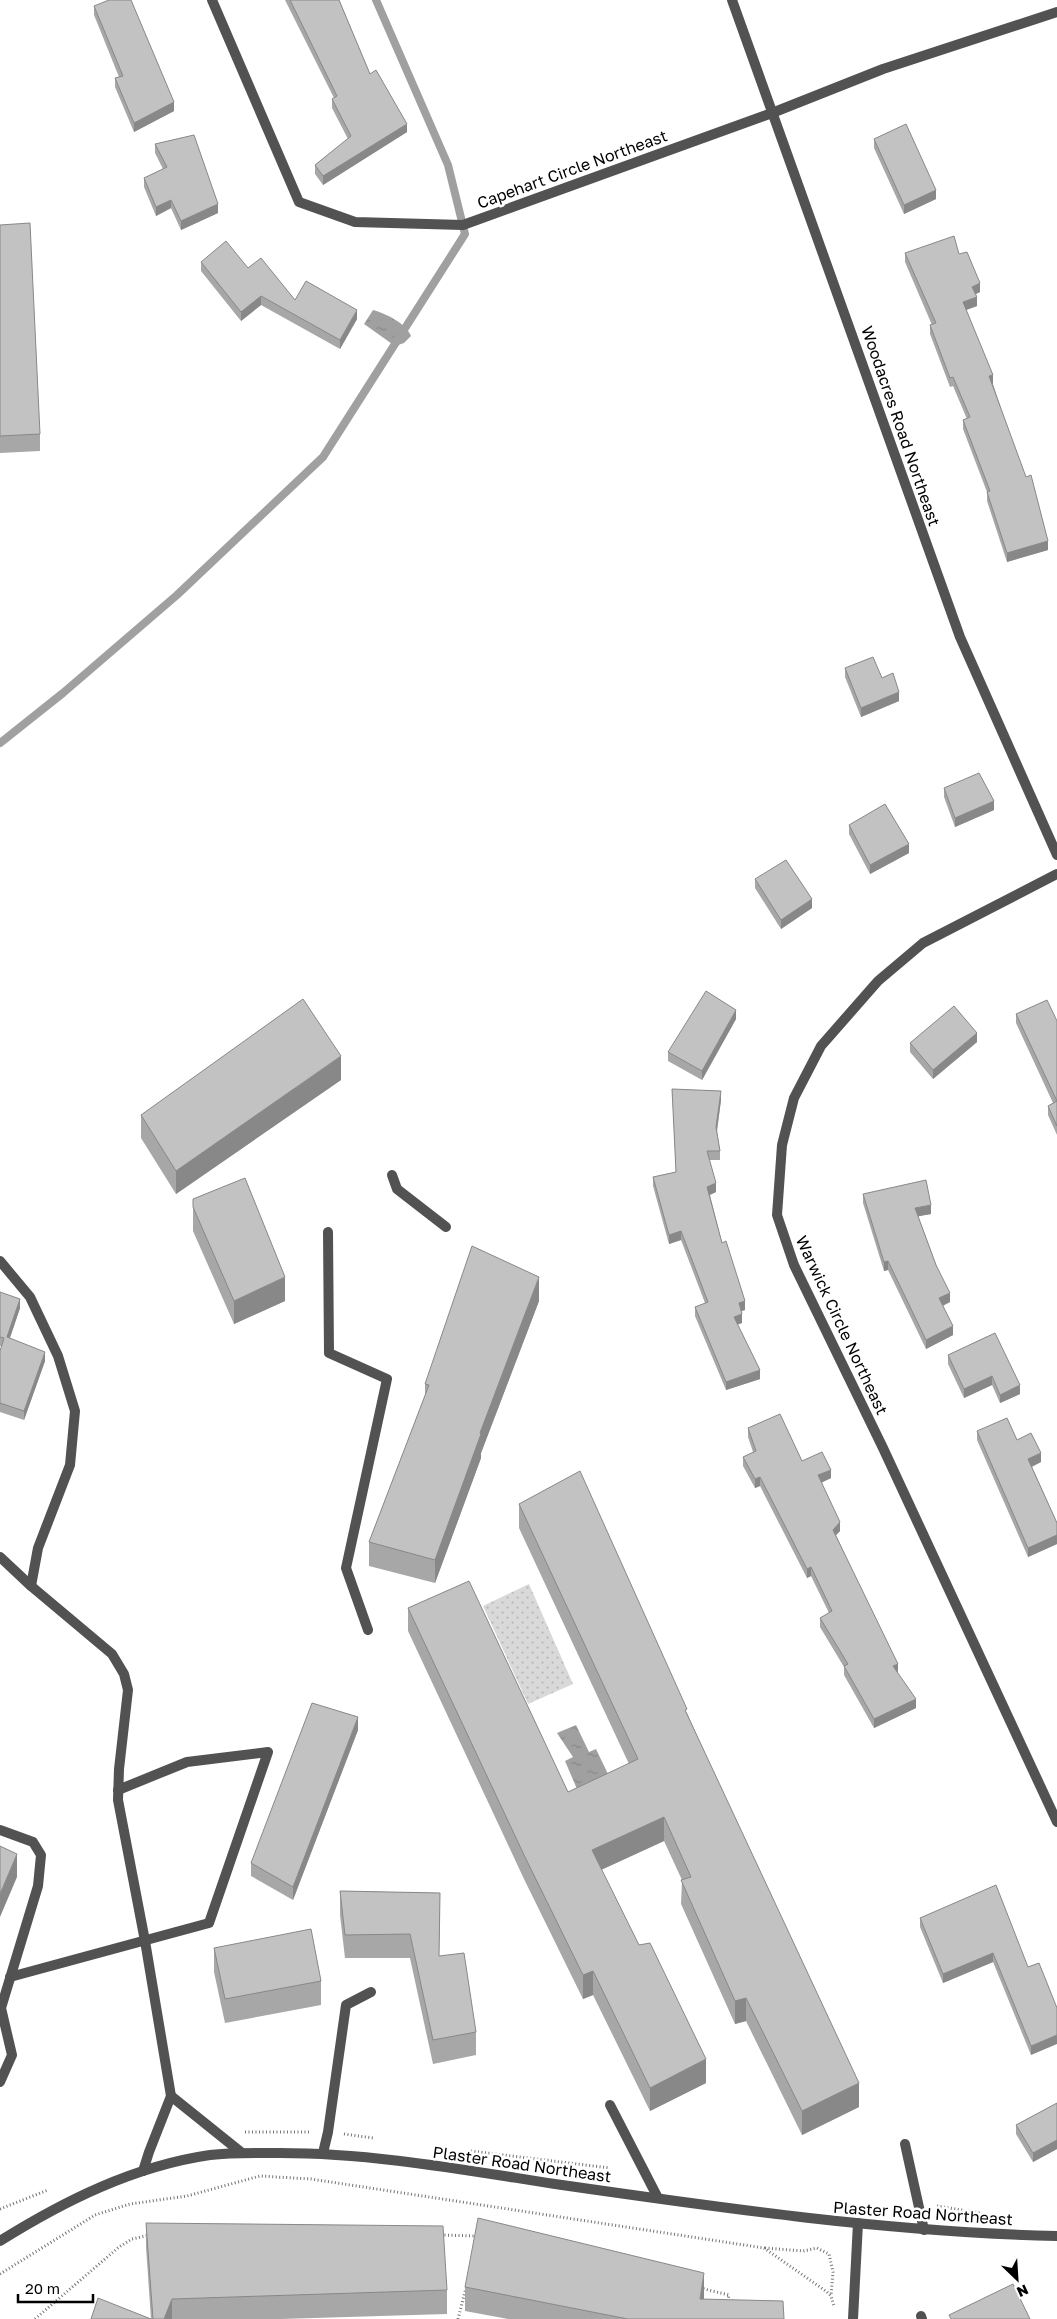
<svg xmlns="http://www.w3.org/2000/svg" width="1057" height="2319" font-family="'Golos Text',sans-serif">
<style>
.green{fill:url(#green-dots)}
.water{fill:url(#water-ripples)}
.lines{fill:none;stroke-linecap:round;stroke-linejoin:round}
.stream{stroke:#a0a0a0;stroke-width:8}
.path{stroke:#747474;stroke-width:3;stroke-dasharray:1 2.5;stroke-linecap:butt}
.lane{stroke:#525252;stroke-width:10}
.street{stroke:#525252;stroke-width:10}
.wall{fill:#a7a7a7}
.shaded-wall{fill:#888}
.building{fill:#c2c2c2;stroke:#888}
.labels{text-anchor:middle;stroke-width:5;stroke-linejoin:round;paint-order:stroke}
.street-label{font-size:16px;fill:#000;stroke:#fff}
</style>
<defs>
<pattern id="green-dots" width="8" height="8" patternUnits="userSpaceOnUse" patternTransform="scale(1.25)"><rect width="8" height="8" fill="#d9d9d9"/><path d="M2 2h.1M6 6h.1" fill="none" stroke="#b8b8b8" stroke-width="1.8" stroke-linecap="round"/></pattern>
<pattern id="water-ripples" width="26" height="14" patternUnits="userSpaceOnUse" patternTransform="scale(1.25)"><rect width="26" height="14" fill="#a0a0a0"/><path d="M2 4q2-2 4 0t4 0M15 11q2-2 4 0t4 0" fill="none" stroke="#888"/></pattern>
</defs>
<rect width="100%" height="100%" fill="#fff"/>
<!-- green -->
<path class="green" d="M 529,1584 L 573,1684 L 528,1704 L 483,1606 Z"/>
<!-- water -->
<g class="water">
<path d="M 373,310 C 387,314 405,323 411,336 L 404,343 L 395,346 L 364,324 Z"/>
<path d="M 576,1725 L 589,1752 L 596,1749 L 608,1774 L 577,1789 L 565,1761 L 573,1757 L 557,1733 Z"/>
</g>
<g class="lines">
<!-- stream -->
<path class="stream" d="M 0,743 L 63,693 L 177,595 L 323,457 L 465,234 L 448,165 L 376,0"/>
<!-- path -->
<g class="path">
<path d="M 245,2132 L 311,2132"/>
<path d="M 344,2134 L 373,2138"/>
<path d="M 471,2151 L 610,2168"/>
<path d="M 937,2206 L 980,2213"/>
<path d="M 0,2209 L 48,2190"/>
<path d="M 441,2235 L 477,2236"/>
<path d="M 765,2248 L 803,2251 L 817,2248 L 829,2254 L 833,2272 L 831,2296"/>
<path d="M 0,2274 L 95,2215 L 130,2204 L 187,2196 L 260,2176 L 311,2179 L 764,2248 L 827,2292 L 831,2296 L 834,2306"/>
<path d="M 700,2288 L 729,2295 L 727,2303"/>
<path d="M 35,2319 L 119,2247 L 132,2239 L 150,2235"/>
<path d="M 458,2319 L 466,2288"/>
</g>
<!-- lane -->
<g class="lane">
<path d="M 392,1175 L 397,1189 L 446,1227"/>
<path d="M 328,1232 L 329,1353 L 387,1379 L 346,1568 L 368,1630"/>
<path d="M 610,2105 L 658,2198"/>
<path d="M 905,2144 L 924,2230"/>
<path d="M 323,2153 L 328,2132 L 346,2005 L 371,1992"/>
<path d="M 143,2171 L 149,2152 L 171,2096 L 242,2153"/>
<path d="M 921,2316 L 922,2319"/>
</g>
<!-- street -->
<g class="street">
<path d="M 212,0 L 299,202 L 355,222 L 463,225 L 772,113 L 883,69 L 1057,12"/>
<path d="M 732,0 L 960,637 L 1057,855"/>
<path d="M 1057,874 L 923,943 L 878,981 L 821,1046 L 794,1098 L 782,1145 L 777,1215 L 794,1265 L 883,1448 L 1057,1822"/>
<path d="M 0,1261 L 30,1297 L 58,1356 L 75,1411 L 70,1465 L 38,1548 L 31,1586"/>
<path d="M 0,1557 L 31,1586 L 112,1654 L 124,1674 L 128,1690 L 119,1769 L 118,1800 L 145,1941 L 171,2096"/>
<path d="M 0,1830 L 33,1842 L 41,1855 L 38,1886 L 1,2008 L 12,2055 L 0,2082"/>
<path d="M 10,1977 L 209,1923 L 268,1752 L 187,1762 L 118,1790"/>
<path d="M 0,2241 C 64,2201 134,2166 210,2155 C 233,2152 257,2153 280,2153 C 373,2153 464,2170 555,2184 C 722,2208 888,2232 1057,2236"/>
<path d="M 853,2319 L 858,2223"/>
</g>
</g>
<!-- wall -->
<g class="wall">
<path d="M 285,0 L 339,0 L 370,74 L 407,132 L 323,185 L 315,174 L 315,165 L 348,139 L 332,108 L 332,99 L 334,98 Z"/>
<path d="M 94,6 L 174,111 L 134,132 L 115,87 L 115,78 L 119,77 L 94,15 Z"/>
<path d="M 874,139 L 936,199 L 904,214 L 874,148 Z"/>
<path d="M 155,144 L 218,213 L 181,230 L 171,208 L 156,216 L 144,187 L 144,178 L 163,169 L 155,153 Z"/>
<path d="M 0,225 L 40,434 L 40,451 L 0,453 Z"/>
<path d="M 905,253 L 959,254 L 980,292 L 975,294 L 977,306 L 966,310 L 993,384 L 1048,550 L 1007,562 L 987,501 L 987,492 L 963,429 L 963,420 L 967,419 L 953,386 L 950,387 L 930,334 L 930,325 L 932,325 L 905,262 Z"/>
<path d="M 201,262 L 248,268 L 295,300 L 357,319 L 340,349 L 261,305 L 241,321 L 201,271 Z"/>
<path d="M 845,668 L 882,678 L 899,701 L 861,717 L 845,677 Z"/>
<path d="M 944,788 L 994,810 L 955,827 L 944,797 Z"/>
<path d="M 849,825 L 909,853 L 870,874 L 849,834 Z"/>
<path d="M 755,879 L 812,908 L 781,929 L 755,888 Z"/>
<path d="M 1016,1014 L 1057,1021 L 1057,1135 L 1048,1115 L 1048,1106 L 1053,1103 L 1016,1023 Z"/>
<path d="M 736,1019 L 702,1080 L 668,1061 L 668,1052 Z"/>
<path d="M 977,1042 L 933,1079 L 910,1052 L 910,1043 Z"/>
<path d="M 341,1080 L 176,1194 L 141,1138 L 141,1115 Z"/>
<path d="M 672,1089 L 721,1100 L 717,1132 L 720,1151 L 720,1160 L 709,1160 L 716,1192 L 710,1195 L 722,1243 L 745,1310 L 741,1311 L 742,1323 L 737,1324 L 760,1379 L 726,1390 L 695,1316 L 695,1307 L 705,1303 L 681,1240 L 669,1244 L 653,1186 L 653,1177 L 676,1172 Z"/>
<path d="M 863,1194 L 931,1214 L 918,1216 L 950,1302 L 943,1306 L 953,1335 L 926,1349 L 888,1270 L 884,1271 L 863,1203 Z"/>
<path d="M 193,1199 L 285,1301 L 234,1324 L 193,1231 Z"/>
<path d="M 0,1292 L 20,1308 L 10,1338 L 45,1361 L 24,1420 L 0,1412 L 0,1351 L 2,1346 L 0,1346 Z"/>
<path d="M 539,1301 L 481,1453 L 481,1458 L 435,1583 L 369,1566 L 369,1542 L 425,1396 L 425,1384 Z"/>
<path d="M 995,1333 L 1020,1394 L 1000,1403 L 992,1385 L 964,1398 L 948,1364 L 948,1355 Z"/>
<path d="M 748,1428 L 831,1478 L 821,1483 L 840,1531 L 836,1535 L 898,1673 L 916,1708 L 874,1728 L 844,1675 L 844,1667 L 820,1627 L 820,1618 L 829,1613 L 811,1576 L 807,1578 L 760,1486 L 755,1488 L 743,1466 L 743,1457 L 753,1452 L 748,1437 Z"/>
<path d="M 977,1431 L 1017,1440 L 1041,1462 L 1032,1467 L 1057,1523 L 1057,1544 L 1028,1557 L 977,1440 Z"/>
<path d="M 519,1504 L 687,1713 L 859,2107 L 802,2135 L 746,2021 L 735,2024 L 681,1904 L 682,1880 L 664,1841 L 601,1870 L 706,2083 L 650,2111 L 593,1995 L 583,1999 L 524,1879 L 408,1631 L 408,1608 L 568,1792 L 629,1764 L 519,1528 Z"/>
<path d="M 358,1730 L 293,1900 L 251,1876 L 251,1863 Z"/>
<path d="M 340,1891 L 440,1893 L 439,1956 L 476,2032 L 476,2055 L 433,2064 L 410,1958 L 345,1958 L 340,1915 Z"/>
<path d="M 920,1918 L 1028,1967 L 1039,1963 L 1031,2055 L 993,1962 L 943,1983 L 920,1927 Z"/>
<path d="M 214,1948 L 321,1981 L 321,2005 L 225,2023 L 214,1972 Z"/>
<path d="M 1057,2103 L 1057,2149 L 1033,2162 L 1016,2134 L 1016,2125 Z"/>
<path d="M 146,2223 L 447,2290 L 447,2314 L 281,2319 L 151,2319 L 146,2247 Z"/>
<path d="M 465,2287 L 704,2297 L 704,2299 L 784,2319 L 508,2319 L 465,2311 Z"/>
</g>
<!-- shaded-wall -->
<g class="shaded-wall">
<path d="M 174,102 L 174,111 L 134,132 L 134,123 Z"/>
<path d="M 407,124 L 407,132 L 323,185 L 323,176 Z"/>
<path d="M 936,190 L 936,199 L 904,214 L 904,205 Z"/>
<path d="M 171,200 L 171,208 L 156,216 L 156,207 Z"/>
<path d="M 218,204 L 218,213 L 181,230 L 181,221 Z"/>
<path d="M 980,283 L 980,292 L 972,296 L 972,287 Z"/>
<path d="M 261,296 L 261,305 L 241,321 L 241,312 Z"/>
<path d="M 977,297 L 977,306 L 963,311 L 963,302 Z"/>
<path d="M 357,310 L 357,319 L 340,349 L 340,340 Z"/>
<path d="M 993,375 L 993,384 L 989,385 L 989,376 Z"/>
<path d="M 1048,541 L 1048,550 L 1007,562 L 1007,553 Z"/>
<path d="M 899,692 L 899,701 L 861,717 L 861,708 Z"/>
<path d="M 994,801 L 994,810 L 955,827 L 955,818 Z"/>
<path d="M 909,844 L 909,853 L 870,874 L 870,865 Z"/>
<path d="M 812,899 L 812,908 L 781,929 L 781,920 Z"/>
<path d="M 736,1010 L 736,1019 L 702,1080 L 702,1071 Z"/>
<path d="M 977,1033 L 977,1042 L 933,1079 L 933,1070 Z"/>
<path d="M 341,1056 L 341,1080 L 176,1194 L 176,1171 Z"/>
<path d="M 721,1091 L 721,1100 L 716,1136 L 716,1127 Z"/>
<path d="M 716,1183 L 716,1192 L 707,1196 L 707,1187 Z"/>
<path d="M 931,1205 L 931,1214 L 915,1217 L 915,1208 Z"/>
<path d="M 681,1231 L 681,1240 L 669,1244 L 669,1235 Z"/>
<path d="M 888,1261 L 888,1270 L 884,1271 L 884,1262 Z"/>
<path d="M 285,1277 L 285,1301 L 234,1324 L 234,1301 Z"/>
<path d="M 539,1277 L 539,1301 L 481,1453 L 481,1458 L 435,1583 L 435,1560 L 480,1433 Z"/>
<path d="M 950,1293 L 950,1302 L 939,1307 L 939,1298 Z"/>
<path d="M 20,1299 L 20,1308 L 7,1346 L 7,1337 Z"/>
<path d="M 745,1301 L 745,1310 L 739,1312 L 739,1303 Z"/>
<path d="M 742,1314 L 742,1323 L 734,1326 L 734,1317 Z"/>
<path d="M 953,1326 L 953,1335 L 926,1349 L 926,1340 Z"/>
<path d="M 45,1352 L 45,1361 L 24,1420 L 24,1411 Z"/>
<path d="M 760,1370 L 760,1379 L 726,1390 L 726,1382 Z"/>
<path d="M 992,1376 L 992,1385 L 964,1398 L 964,1389 Z"/>
<path d="M 1020,1385 L 1020,1394 L 1000,1403 L 1000,1395 Z"/>
<path d="M 1041,1453 L 1041,1462 L 1028,1468 L 1028,1459 Z"/>
<path d="M 831,1470 L 831,1478 L 818,1484 L 818,1475 Z"/>
<path d="M 760,1477 L 760,1486 L 755,1488 L 755,1479 Z"/>
<path d="M 840,1522 L 840,1531 L 833,1538 L 833,1530 Z"/>
<path d="M 1057,1535 L 1057,1544 L 1028,1557 L 1028,1548 Z"/>
<path d="M 811,1567 L 811,1576 L 807,1578 L 807,1569 Z"/>
<path d="M 898,1664 L 898,1673 L 893,1666 Z"/>
<path d="M 916,1699 L 916,1708 L 874,1728 L 874,1719 Z"/>
<path d="M 358,1717 L 358,1730 L 293,1900 L 293,1887 Z"/>
<path d="M 664,1817 L 664,1841 L 592,1874 L 592,1850 Z"/>
<path d="M 17,1854 L 17,1877 L 0,1917 L 0,1894 Z"/>
<path d="M 993,1953 L 993,1962 L 943,1983 L 943,1974 Z"/>
<path d="M 593,1971 L 593,1995 L 583,1999 L 583,1975 Z"/>
<path d="M 746,1998 L 746,2021 L 735,2024 L 735,2001 Z"/>
<path d="M 1057,2035 L 1057,2044 L 1031,2055 L 1031,2046 Z"/>
<path d="M 706,2059 L 706,2083 L 650,2111 L 650,2088 Z"/>
<path d="M 859,2083 L 859,2107 L 802,2135 L 802,2111 Z"/>
<path d="M 1057,2140 L 1057,2149 L 1033,2162 L 1033,2153 Z"/>
<path d="M 704,2273 L 704,2297 L 700,2319 L 700,2299 Z"/>
<path d="M 172,2299 L 172,2319 L 164,2319 Z"/>
</g>
<!-- building -->
<g class="building">
<path d="M 109,0 L 131,0 L 174,102 L 134,123 L 115,78 L 123,76 L 94,6 Z"/>
<path d="M 290,0 L 339,0 L 370,74 L 376,70 L 407,124 L 323,176 L 315,165 L 351,136 L 332,99 L 337,96 Z"/>
<path d="M 906,124 L 936,190 L 904,205 L 874,139 Z"/>
<path d="M 194,135 L 218,204 L 181,221 L 171,200 L 156,207 L 144,178 L 167,167 L 155,144 Z"/>
<path d="M 30,223 L 40,434 L 0,436 L 0,225 Z"/>
<path d="M 954,236 L 959,254 L 967,252 L 980,283 L 972,287 L 977,297 L 963,302 L 993,375 L 989,376 L 1026,477 L 1031,475 L 1048,541 L 1007,553 L 987,492 L 990,491 L 963,420 L 970,417 L 953,377 L 950,378 L 930,325 L 936,323 L 905,253 Z"/>
<path d="M 226,241 L 248,268 L 261,258 L 295,300 L 306,281 L 357,310 L 340,340 L 261,296 L 241,312 L 201,262 Z"/>
<path d="M 873,657 L 882,678 L 893,673 L 899,692 L 861,708 L 845,668 Z"/>
<path d="M 979,773 L 994,801 L 955,818 L 944,788 Z"/>
<path d="M 885,804 L 909,844 L 870,865 L 849,825 Z"/>
<path d="M 786,860 L 812,899 L 781,920 L 755,879 Z"/>
<path d="M 706,991 L 736,1010 L 702,1071 L 668,1052 Z"/>
<path d="M 303,999 L 341,1056 L 176,1171 L 141,1115 Z"/>
<path d="M 1047,1000 L 1057,1021 L 1057,1126 L 1048,1106 L 1057,1101 L 1016,1014 Z"/>
<path d="M 954,1006 L 977,1033 L 933,1070 L 910,1043 Z"/>
<path d="M 672,1089 L 721,1091 L 716,1127 L 720,1151 L 707,1151 L 716,1183 L 707,1187 L 722,1243 L 726,1241 L 745,1301 L 739,1303 L 742,1314 L 734,1317 L 760,1370 L 726,1382 L 695,1307 L 708,1302 L 681,1231 L 669,1235 L 653,1177 L 676,1172 Z"/>
<path d="M 245,1178 L 285,1277 L 234,1301 L 193,1207 L 193,1199 Z"/>
<path d="M 926,1180 L 931,1205 L 915,1208 L 936,1265 L 950,1293 L 939,1298 L 953,1326 L 926,1340 L 888,1261 L 884,1262 L 863,1194 Z"/>
<path d="M 472,1246 L 539,1277 L 480,1433 L 481,1434 L 435,1560 L 369,1542 L 429,1385 L 425,1384 Z"/>
<path d="M 0,1292 L 20,1299 L 7,1337 L 45,1352 L 24,1411 L 0,1403 L 0,1351 L 4,1338 L 0,1337 Z"/>
<path d="M 995,1333 L 1020,1385 L 1000,1395 L 992,1376 L 964,1389 L 948,1355 Z"/>
<path d="M 780,1414 L 802,1461 L 822,1452 L 831,1470 L 818,1475 L 840,1522 L 833,1530 L 898,1664 L 893,1666 L 916,1699 L 874,1719 L 844,1666 L 848,1664 L 820,1618 L 832,1611 L 811,1567 L 807,1569 L 760,1477 L 755,1479 L 743,1457 L 756,1451 L 748,1428 Z"/>
<path d="M 1007,1418 L 1017,1440 L 1031,1433 L 1041,1453 L 1028,1459 L 1057,1523 L 1057,1535 L 1028,1548 L 977,1431 Z"/>
<path d="M 580,1471 L 687,1709 L 685,1710 L 859,2083 L 802,2111 L 746,1998 L 735,2001 L 681,1880 L 691,1877 L 664,1817 L 592,1850 L 639,1945 L 650,1943 L 706,2059 L 650,2088 L 593,1971 L 583,1975 L 524,1855 L 408,1608 L 469,1581 L 568,1792 L 638,1759 L 519,1504 Z"/>
<path d="M 312,1703 L 358,1717 L 293,1887 L 251,1863 Z"/>
<path d="M 0,1846 L 17,1854 L 0,1894 Z"/>
<path d="M 996,1885 L 1028,1967 L 1039,1963 L 1057,2008 L 1057,2035 L 1031,2046 L 993,1953 L 943,1974 L 920,1918 Z"/>
<path d="M 340,1891 L 440,1893 L 439,1956 L 464,1953 L 476,2032 L 433,2040 L 410,1934 L 345,1935 Z"/>
<path d="M 311,1929 L 321,1981 L 225,1999 L 214,1948 Z"/>
<path d="M 1057,2103 L 1057,2140 L 1033,2153 L 1016,2125 Z"/>
<path d="M 478,2218 L 704,2273 L 700,2299 L 783,2301 L 784,2319 L 628,2319 L 465,2287 Z"/>
<path d="M 146,2223 L 443,2226 L 447,2290 L 172,2299 L 164,2319 L 153,2319 Z"/>
<path d="M 1013,2284 L 1030,2319 L 951,2319 L 949,2315 Z"/>
<path d="M 98,2298 L 151,2319 L 91,2319 Z"/>
</g>
<g class="labels">
<!-- street labels -->
<g class="street-label">
<text transform="translate(572 169) rotate(-20)" y="6">Capehart Circle Northeast</text>
<text transform="translate(901 426) rotate(71)" y="6">Woodacres Road Northeast</text>
<text transform="translate(842 1325) rotate(65)" y="6">Warwick Circle Northeast</text>
<text transform="translate(522 2164) rotate(8)" y="6">Plaster Road Northeast</text>
<text transform="translate(923 2213) rotate(4)" y="6">Plaster Road Northeast</text>
</g>
</g>
<!-- north arrow -->
<g transform="translate(1017 2279) rotate(155)" stroke="#ffffff" stroke-width="4" paint-order="stroke">
<path d="M0-4L9 19L0 12L-9 19Z" fill="#000000"/>
<text y="-8" font-size="14" font-weight="bold" text-anchor="middle" fill="#000000">N</text>
</g>
<!-- scale -->
<path d="M18 2294v8h75v-8" fill="none" stroke="#000000" stroke-width="2.5"/>
<text x="25" y="2294" font-size="15" fill="#000000" stroke="#ffffff" stroke-width="4" paint-order="stroke">20 m</text>
</svg>
